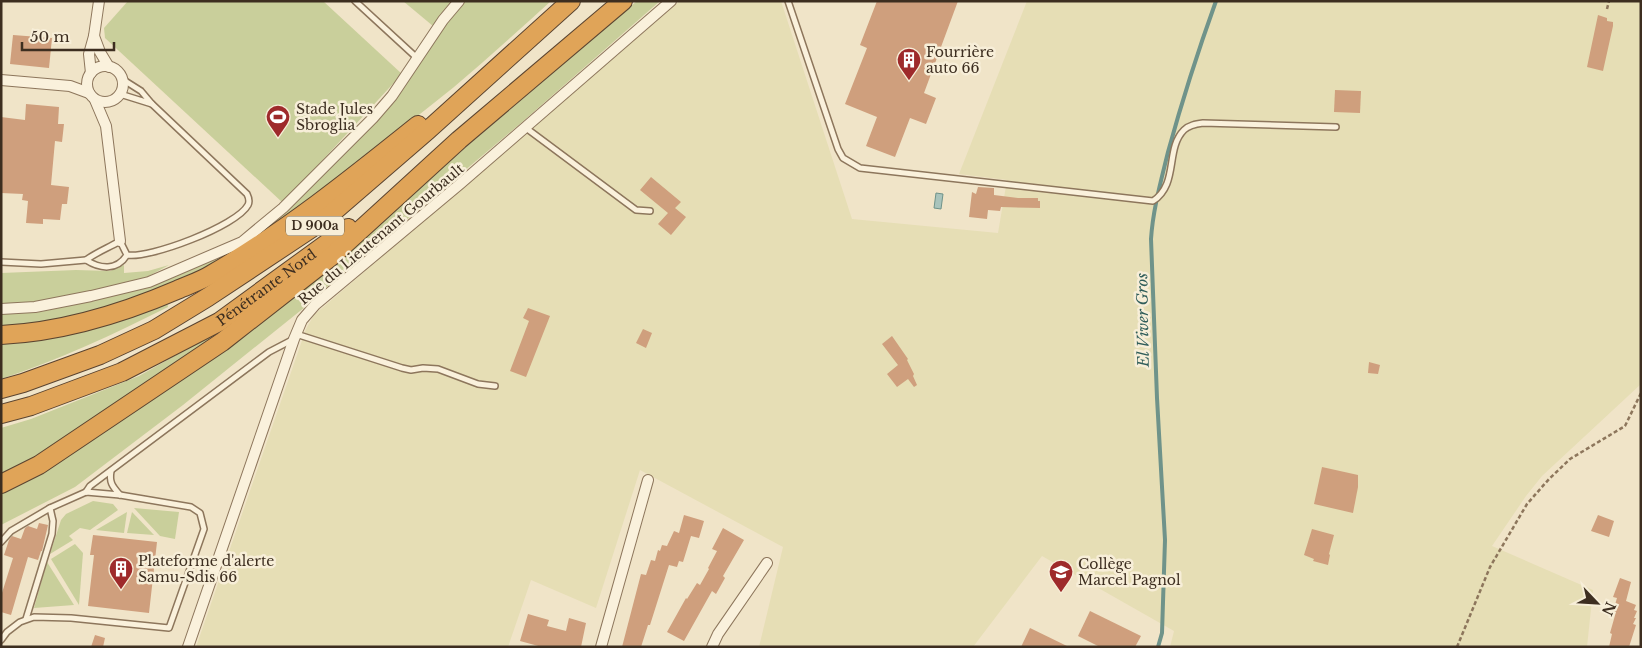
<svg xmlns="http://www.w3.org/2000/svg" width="1642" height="648" font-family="'Libre Baskerville',serif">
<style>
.farmland{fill:#e6deb5}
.green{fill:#c9cf9b}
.water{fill:#a9c4bc;stroke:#6f938a}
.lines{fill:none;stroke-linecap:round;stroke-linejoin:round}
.stream{stroke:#6f938a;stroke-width:4}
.building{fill:#cf9f7d}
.lane-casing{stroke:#8d765c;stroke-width:8}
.street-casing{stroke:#8d765c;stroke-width:12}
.highway-casing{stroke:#5b4430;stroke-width:20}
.path{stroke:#8d765c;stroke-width:2.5;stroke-dasharray:4 2.5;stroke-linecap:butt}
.lane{stroke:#faf1dc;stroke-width:5}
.street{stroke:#faf1dc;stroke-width:10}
.highway{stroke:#e0a458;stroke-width:18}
.labels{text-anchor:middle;stroke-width:5;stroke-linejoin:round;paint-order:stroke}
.shield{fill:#f7eed8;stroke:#756857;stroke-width:1}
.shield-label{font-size:12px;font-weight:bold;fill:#3d2e20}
.poi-label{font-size:14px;fill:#3d2e20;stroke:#f7eed8;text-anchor:start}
.street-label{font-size:14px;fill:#3d2e20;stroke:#f7eed8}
.water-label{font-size:15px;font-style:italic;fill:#2f5d5a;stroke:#f7eed8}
</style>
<rect width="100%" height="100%" fill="#f0e4c8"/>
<!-- farmland -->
<path class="farmland" d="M 680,1 L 781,1 L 852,219 L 998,233 L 1007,180 L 959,174 L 1027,1 L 1641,1 L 1641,384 L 1542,476 L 1526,496 L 1492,546 L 1593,590 L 1587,647 L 1170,647 L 1174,631 L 1042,556 L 973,647 L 759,647 L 783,547 L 640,470 L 596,608 L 531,580 L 508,647 L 196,647 L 306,329 L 314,315 Z"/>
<!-- green -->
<g class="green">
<path d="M 128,1 L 323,1 L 402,74 L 283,203 L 105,38 L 104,28 Z"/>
<path d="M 403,1 L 452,1 L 433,26 Z"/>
<path d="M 466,1 L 551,1 C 519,30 487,59 454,87 C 422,113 389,138 356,164 C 298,210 239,257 170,287 C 116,310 59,321 1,328 L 1,313 L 35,313 L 92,301 L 150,287 L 243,245 L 287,212 L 377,121 L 396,99 L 447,23 Z"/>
<path d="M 637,1 L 660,1 L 521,123 L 315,297 L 305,307 L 183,405 L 75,487 L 1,525 L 1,492 L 40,473 L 98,436 L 233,343 L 337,263 L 466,147 Z"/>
<path d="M 124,265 L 124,273 L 148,271 L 169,265 L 147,277 L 90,291 L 34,303 L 1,305 L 1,273 L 76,270 L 110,271 Z"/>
<path d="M 273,297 L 48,450 L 1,476 L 1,428 L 31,419 L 139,376 L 208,337 Z"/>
<path d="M 167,301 L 168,307 C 114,334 59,360 1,379 L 1,339 Z"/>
<path d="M 93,501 L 113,504 L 118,510 L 90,530 L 80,528 L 69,536 L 73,540 L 50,554 L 61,520 L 66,514 Z"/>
<path d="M 134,508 L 179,512 L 175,539 L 160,536 Z"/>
<path d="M 127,512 L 124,533 L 96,530 Z"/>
<path d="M 132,512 L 154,535 L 127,533 Z"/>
<path d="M 75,544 L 83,553 L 79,605 L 51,559 Z"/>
<path d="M 47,562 L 74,605 L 34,608 Z"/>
</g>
<!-- water -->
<path class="water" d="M 936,193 L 943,194 L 941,209 L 934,208 Z"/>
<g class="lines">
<!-- stream -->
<path class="stream" d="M 1158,647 L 1162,633 L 1165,540 L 1157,398 L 1151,239 C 1153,209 1161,181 1168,152 C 1182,101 1198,51 1216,1"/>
</g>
<!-- building -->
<g class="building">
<path d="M 877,1 L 958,1 L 924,93 L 936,98 L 926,124 L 910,118 L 895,157 L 866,146 L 877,117 L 845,104 L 867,48 L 860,45 Z"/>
<path d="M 1598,15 L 1607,18 L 1607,21 L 1613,22 L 1613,26 L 1603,71 L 1587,67 Z"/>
<path d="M 13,35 L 52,38 L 49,68 L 10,64 Z"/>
<path d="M 1335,90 L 1361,91 L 1360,113 L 1334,112 Z"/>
<path d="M 26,104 L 59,107 L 58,124 L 64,124 L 62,142 L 55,141 L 51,185 L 69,187 L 67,204 L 62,204 L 60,220 L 43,219 L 43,224 L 26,223 L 28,201 L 22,200 L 23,194 L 1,193 L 1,117 L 25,120 Z"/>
<path d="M 651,177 L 681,202 L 675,208 L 686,217 L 671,235 L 658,224 L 668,213 L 640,190 Z"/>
<path d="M 978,187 L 994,188 L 994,195 L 1018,198 L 1038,198 L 1038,201 L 1040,201 L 1040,208 L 1001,207 L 1000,211 L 988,210 L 987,219 L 969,217 L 972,192 L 976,194 Z"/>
<path d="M 528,308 L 550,316 L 526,377 L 510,371 L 529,321 L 523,318 Z"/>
<path d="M 643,329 L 652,333 L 646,348 L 636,343 Z"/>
<path d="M 892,336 L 908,359 L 907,360 L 914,374 L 913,376 L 917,385 L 914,387 L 908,379 L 897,387 L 887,374 L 898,365 L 882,344 Z"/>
<path d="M 1369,362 L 1380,365 L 1378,374 L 1368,373 Z"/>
<path d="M 1322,467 L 1358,475 L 1358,487 L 1353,513 L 1314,504 Z"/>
<path d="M 684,515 L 704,521 L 699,538 L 691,536 L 683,562 L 679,561 L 677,567 L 669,565 L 650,625 L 648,625 L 641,647 L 622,647 L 641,574 L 646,575 L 651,560 L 655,561 L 658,550 L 660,551 L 662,545 L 667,546 L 674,531 L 679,533 Z"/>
<path d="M 1598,515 L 1614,521 L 1609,537 L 1591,531 Z"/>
<path d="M 39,523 L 48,525 L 42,551 L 41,551 L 38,560 L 28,557 L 11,615 L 1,612 L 1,596 L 13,558 L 4,555 L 9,540 L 12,536 L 21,539 L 25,528 L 28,526 L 37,529 Z"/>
<path d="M 723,528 L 744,540 L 723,576 L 725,578 L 716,594 L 712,591 L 684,641 L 667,632 L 686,598 L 687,599 L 697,583 L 700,585 L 709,569 L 708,568 L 717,551 L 712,549 Z"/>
<path d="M 1312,529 L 1334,535 L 1329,554 L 1330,555 L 1328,565 L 1313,561 L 1314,559 L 1304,555 Z"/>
<path d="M 93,535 L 157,542 L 149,613 L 88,606 L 94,555 L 90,555 Z"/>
<path d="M 1620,578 L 1631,582 L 1626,601 L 1636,605 L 1634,610 L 1637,611 L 1634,618 L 1636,618 L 1633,624 L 1636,625 L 1629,647 L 1609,647 L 1612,634 L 1610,633 L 1616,612 L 1613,611 L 1617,598 L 1613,597 Z"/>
<path d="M 1090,611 L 1141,636 L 1135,647 L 1100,647 L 1078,636 Z"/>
<path d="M 528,614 L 549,620 L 547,626 L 566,631 L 569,618 L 586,623 L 581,647 L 542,647 L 520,641 Z"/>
<path d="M 1030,628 L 1069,647 L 1021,647 Z"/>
<path d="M 95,635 L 105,638 L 103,647 L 91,647 Z"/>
</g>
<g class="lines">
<defs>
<g id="lane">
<path d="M 355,1 L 417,58"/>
<path d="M 788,1 L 838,149 L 843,158 L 860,168 L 1153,201 C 1179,184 1165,149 1184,130 C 1189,125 1196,124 1203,123 L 1336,127"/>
<path d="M 120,94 L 152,104 L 141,91 L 122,79"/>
<path d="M 526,128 L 636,210 L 650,211"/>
<path d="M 127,255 C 117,271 100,269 86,260 C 97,252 108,248 120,241 L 127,255 C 149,259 237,226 248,205 C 250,201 249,198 247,194 L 152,104"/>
<path d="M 1,262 L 41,264 L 86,260"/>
<path d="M 296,334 L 402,368 L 411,370 L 423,368 L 438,369 L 478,384 L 495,386"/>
<path d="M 111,471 C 109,482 112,486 120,495"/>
<path d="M 86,492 L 90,486 L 269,352 L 292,340"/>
<path d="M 1,542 L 11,531 L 50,508 L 53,521 L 52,534 L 26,619"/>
<path d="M 1,640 L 7,632 L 20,622 L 34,617 L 71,618 L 169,628 L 204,529 L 200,513 L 191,507 L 120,495 L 86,492 L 50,508"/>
</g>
<g id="street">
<path d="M 94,36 L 100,52 L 109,67"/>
<circle cx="105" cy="84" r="18"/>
<path d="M 91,73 L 89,54 L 94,36 L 99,1"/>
<path d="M 1,80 L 70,86 L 89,93"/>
<path d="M 95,100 L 106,126 L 120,241"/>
<path d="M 1,309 L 35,307 L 91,296 L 149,282 L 242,242 L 283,208 L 373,118 L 392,96 L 443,20 L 459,1"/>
<path d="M 188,647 L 294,339 L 302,320 L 315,305 L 460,184 L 671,1"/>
<path d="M 601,647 L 648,480"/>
<path d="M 712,647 L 718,634 L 767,563"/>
</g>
<g id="highway">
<path d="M 1,335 C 62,332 121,314 177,290 C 188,285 201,281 212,274 C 285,232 352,178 418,125"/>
<path d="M 1,389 L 23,383 L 100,355 L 154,330 L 208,297 L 324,220 L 427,131 L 571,1"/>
<path id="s1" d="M 1,414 L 31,406 L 122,372 L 219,322 L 348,228"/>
<path d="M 1,484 L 39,465 L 222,342 L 332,256 L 459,140 L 623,1"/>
</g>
</defs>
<!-- lane casing -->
<use href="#lane" class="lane-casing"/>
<!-- street casing -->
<use href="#street" class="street-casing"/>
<!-- highway casing -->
<use href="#highway" class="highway-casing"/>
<!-- path -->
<g class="path">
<path d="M 1607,9 L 1609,1"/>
<path d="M 1457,647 L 1490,567 L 1527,504 L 1549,479 L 1570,459 L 1625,426 L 1641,393"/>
</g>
<!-- lane -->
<use href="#lane" class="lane"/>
<!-- street -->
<use href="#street" class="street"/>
<!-- highway -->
<use href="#highway" class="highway"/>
</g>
<!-- icons -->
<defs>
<symbol id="building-pin" viewBox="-11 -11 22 30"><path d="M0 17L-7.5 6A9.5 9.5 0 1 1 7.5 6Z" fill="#9e2a2b" stroke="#f7eed8"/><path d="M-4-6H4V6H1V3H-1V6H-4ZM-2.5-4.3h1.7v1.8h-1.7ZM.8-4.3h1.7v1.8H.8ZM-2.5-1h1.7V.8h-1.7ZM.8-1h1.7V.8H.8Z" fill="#fff"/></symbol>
<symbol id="stadium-pin" viewBox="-11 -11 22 30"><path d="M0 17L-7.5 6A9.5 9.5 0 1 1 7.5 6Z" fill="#9e2a2b" stroke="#f7eed8"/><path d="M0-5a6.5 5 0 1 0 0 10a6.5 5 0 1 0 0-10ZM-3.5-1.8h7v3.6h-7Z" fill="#fff"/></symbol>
<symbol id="school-pin" viewBox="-11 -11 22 30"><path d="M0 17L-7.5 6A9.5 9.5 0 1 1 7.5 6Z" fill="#9e2a2b" stroke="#f7eed8"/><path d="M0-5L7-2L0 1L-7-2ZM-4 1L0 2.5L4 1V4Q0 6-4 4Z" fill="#fff"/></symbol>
</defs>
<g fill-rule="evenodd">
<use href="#building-pin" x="895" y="46" width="28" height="38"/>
<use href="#stadium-pin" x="264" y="103" width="28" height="38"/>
<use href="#building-pin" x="107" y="555" width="28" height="38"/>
<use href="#school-pin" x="1047" y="558" width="28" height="38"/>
</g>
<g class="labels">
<!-- shield labels -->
<rect class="shield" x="286" y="216.5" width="58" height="19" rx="4"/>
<g class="shield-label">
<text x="315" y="230">D 900a</text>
</g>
<!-- poi labels -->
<g class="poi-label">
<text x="926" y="57">Fourrière<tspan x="926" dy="16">auto 66</tspan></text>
<text x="296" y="114">Stade Jules<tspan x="296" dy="16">Sbroglia</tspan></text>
<text x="138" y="566">Plateforme d'alerte<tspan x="138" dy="16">Samu-Sdis 66</tspan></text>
<text x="1078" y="569">Collège<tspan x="1078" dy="16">Marcel Pagnol</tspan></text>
</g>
<!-- street labels -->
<g class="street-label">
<text transform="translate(381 234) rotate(-40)" y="5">Rue du Lieutenant Gourbault</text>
<text dy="5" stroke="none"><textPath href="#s1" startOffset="296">Pénétrante Nord</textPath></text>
</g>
<!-- water labels -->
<g class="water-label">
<text transform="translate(1143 320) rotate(-91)" y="5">El Viver Gros</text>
</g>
</g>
<!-- border -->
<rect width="1642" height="648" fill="none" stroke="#3d2e20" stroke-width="5"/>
<!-- north arrow -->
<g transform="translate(1597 603) rotate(115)" stroke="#f7eed8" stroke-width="4" paint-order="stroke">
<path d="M0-4L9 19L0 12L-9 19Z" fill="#3d2e20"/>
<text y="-8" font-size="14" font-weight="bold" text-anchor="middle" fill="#3d2e20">N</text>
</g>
<!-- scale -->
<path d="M22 42v8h92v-8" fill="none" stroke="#3d2e20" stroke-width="2.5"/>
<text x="30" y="42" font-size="15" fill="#3d2e20" stroke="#f7eed8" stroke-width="4" paint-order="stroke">50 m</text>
</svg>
